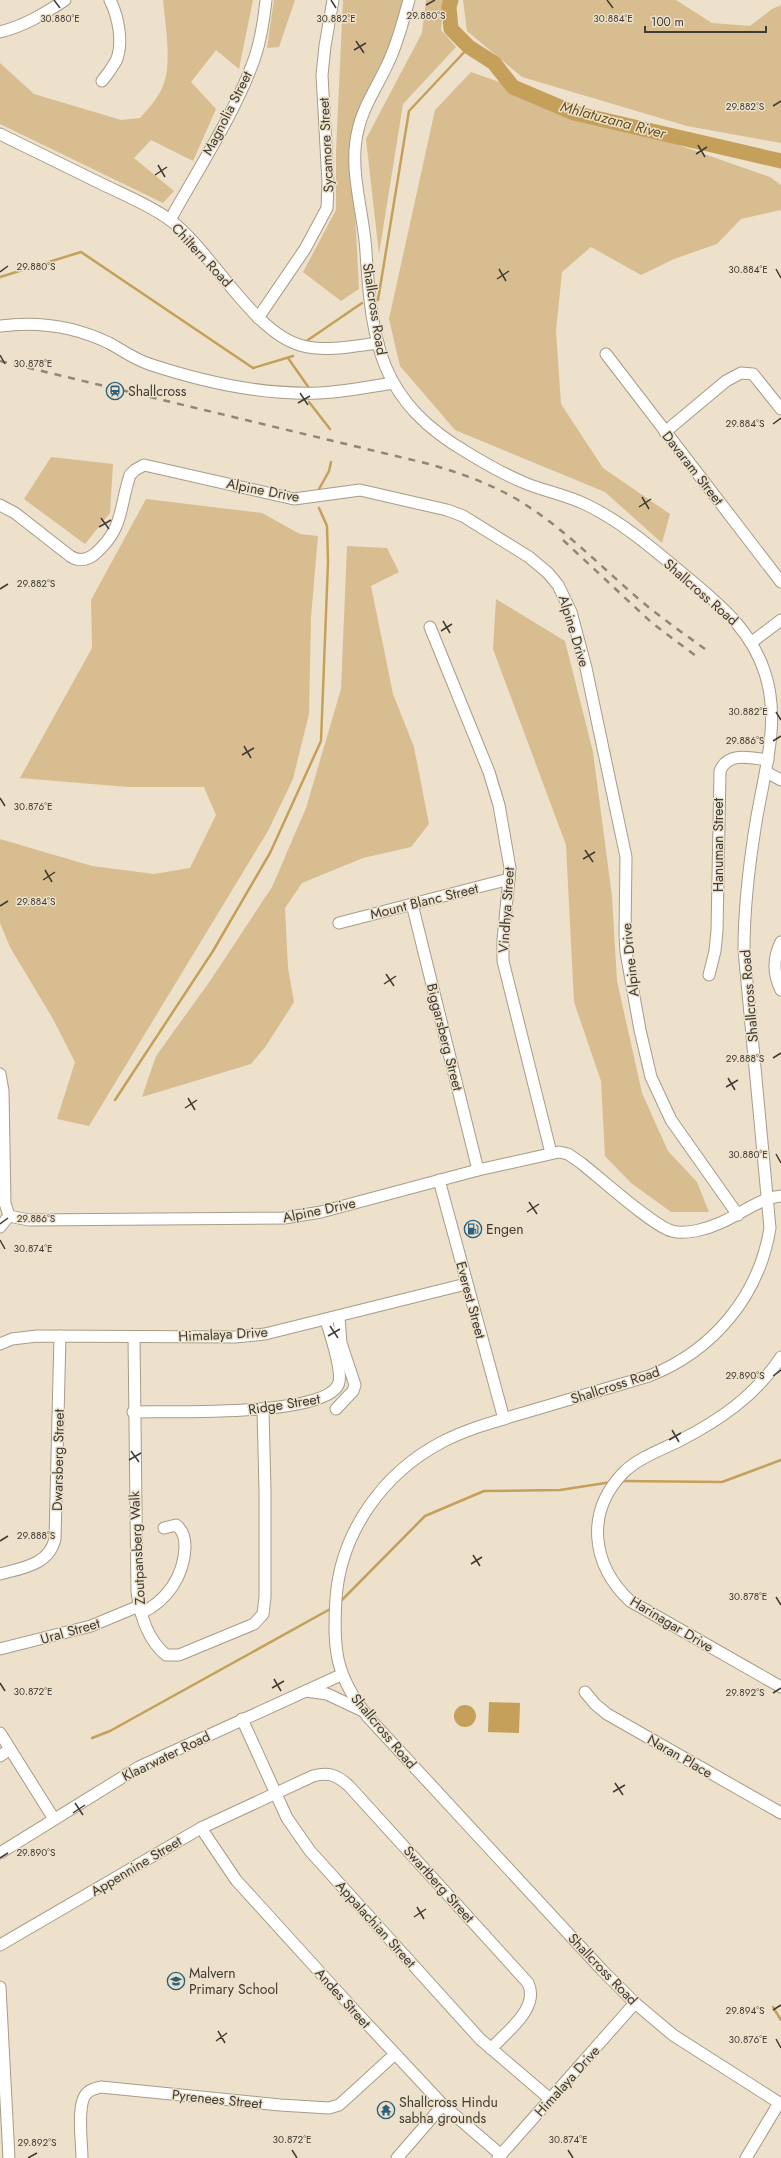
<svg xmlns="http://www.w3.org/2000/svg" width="781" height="2158" font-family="Jost,sans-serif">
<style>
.green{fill:#d7bd8f}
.water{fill:#c5a05b}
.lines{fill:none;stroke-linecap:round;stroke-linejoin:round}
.stream{stroke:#c5a05b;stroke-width:2.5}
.river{stroke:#c5a05b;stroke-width:15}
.minor-casing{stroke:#a79c87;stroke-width:13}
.minor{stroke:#fff;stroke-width:11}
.rail{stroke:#8f8778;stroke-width:2.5;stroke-dasharray:7 7;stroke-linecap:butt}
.ticks{fill:none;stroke:#403b33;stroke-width:1.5}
.labels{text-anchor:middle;stroke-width:3;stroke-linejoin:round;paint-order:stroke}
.street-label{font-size:14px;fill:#403b33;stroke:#ede1cb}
.poi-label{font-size:14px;fill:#403b33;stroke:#ede1cb;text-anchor:start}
.water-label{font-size:15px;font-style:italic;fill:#694f1b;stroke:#ede1cb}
.ticks-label{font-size:10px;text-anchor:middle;fill:#403b33;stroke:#ede1cb;stroke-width:3;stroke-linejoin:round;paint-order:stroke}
</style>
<rect width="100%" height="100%" fill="#ede1cb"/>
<!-- green -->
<g class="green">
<path d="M 163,0 L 253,0 L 239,69 L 216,50 L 191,82 L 216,109 L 193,161 L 151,140 L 134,158 L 174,191 L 163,203 L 0,124 L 0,63 L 34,94 L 121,120 L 140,118 C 149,108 160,96 164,83 C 172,63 165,22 163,0 Z"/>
<path d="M 274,0 L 295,0 L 279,47 L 267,48 Z"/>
<path d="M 343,0 L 405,0 L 385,65 L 351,135 L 359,289 L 341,301 L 303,272 L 336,210 L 336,151 Z"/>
<path d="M 426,0 L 444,0 L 441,30 L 456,47 L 403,104 L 379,254 L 366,139 L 422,33 Z"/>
<path d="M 463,0 L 676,0 L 712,23 L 750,26 L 772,9 L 781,5 L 781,143 L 687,126 L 522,77 L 467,31 Z"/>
<path d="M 471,72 L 770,177 L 781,185 L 781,210 L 741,219 L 717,244 L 674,259 L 641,275 L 591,247 L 562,272 L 556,331 L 561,404 L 603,468 L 670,514 L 662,543 L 605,492 L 455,430 L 400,366 L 389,319 L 435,110 Z"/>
<path d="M 51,457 L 113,464 L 110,513 L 85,544 L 24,499 Z"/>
<path d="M 146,499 L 262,513 L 300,534 L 318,536 L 311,617 L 309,714 L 293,779 L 268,831 L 89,1126 L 57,1119 L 75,1062 L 53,1019 L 10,947 L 0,923 L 0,839 L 92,866 L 154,874 L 190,868 L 216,815 L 204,787 L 128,787 L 20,778 L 92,648 L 91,600 Z"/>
<path d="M 347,546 L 387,548 L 399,572 L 371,586 L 393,694 L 414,747 L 429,824 L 411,847 L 363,858 L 302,883 L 285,908 L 288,968 L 294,1002 L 266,1046 L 251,1064 L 142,1097 L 156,1056 L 210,981 L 272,887 L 306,808 L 341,689 Z"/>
<path d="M 496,599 L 565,641 L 593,752 L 612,896 L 617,981 L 642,1093 L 668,1151 L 697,1182 L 709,1212 L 671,1212 L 631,1183 L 605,1156 L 601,1081 L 574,1002 L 566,845 L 493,649 Z"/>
</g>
<!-- water -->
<g class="water">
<path d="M 489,1702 L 520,1703 L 519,1733 L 488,1732 Z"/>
<circle cx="465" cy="1716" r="11"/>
</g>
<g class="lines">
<!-- stream -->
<g class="stream">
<path d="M 0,277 L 81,252 L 253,368 L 293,356"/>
<path d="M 378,300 L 409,111 L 469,47"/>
<path d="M 305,342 L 362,303"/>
<path d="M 288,358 L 309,388"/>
<path d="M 309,402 L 330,429"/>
<path d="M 318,491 L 329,471 L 331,462"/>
<path d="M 115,1100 L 213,951 L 270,853 L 321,741 L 328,562 L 327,526 L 319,508"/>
<path d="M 621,1481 L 722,1482 L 781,1460"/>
<path d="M 339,1603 L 425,1516 L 484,1491 L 560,1490 L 612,1482"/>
<path d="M 92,1738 L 110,1731 L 332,1608"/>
<path d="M 773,2007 L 781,2020"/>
</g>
<!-- river -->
<path class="river" d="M 451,0 L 449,7 L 451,29 L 469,47 L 494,63 L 513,87 L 574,113 L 781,161"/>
<defs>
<g id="minor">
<path d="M 409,0 C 403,21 398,42 389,61 C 379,84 363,106 358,130 C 348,169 364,213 366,252 C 372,347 381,402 468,453 C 486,464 505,475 525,483 C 544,491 566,495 585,504 C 625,523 660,555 694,583 C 725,609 752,633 765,673 C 781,722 764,773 756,822 C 749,865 744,907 744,950 L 770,1228 C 759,1296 713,1351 649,1376 C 609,1388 570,1399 530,1411 C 500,1420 469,1428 442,1442 C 383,1473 341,1532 336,1598 C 333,1650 335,1675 368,1717 L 602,1970 L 635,2003 L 673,2035 L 781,2104"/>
<path d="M 0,32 C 24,26 44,14 65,0"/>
<path d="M 102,81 C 107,75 112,68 116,61 C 124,43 118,16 110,0"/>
<path d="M 0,134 C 35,151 71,169 106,186 C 127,196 151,206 170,220 C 212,251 253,334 303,346 C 327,352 354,346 378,343"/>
<path d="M 170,220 C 198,169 236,112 255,57 C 261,39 264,19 266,0"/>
<path d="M 258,318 L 305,249 L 327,208 L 328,183 L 322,75 L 325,46 L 333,0"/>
<path d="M 0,326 C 38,321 74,326 109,343 C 122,350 134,359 149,364 C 203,382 261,395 318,393 C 343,392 368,387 393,383"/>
<path d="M 606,354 L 781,582"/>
<path d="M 665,432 L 726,381 L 741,373 L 753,374 L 781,409"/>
<path d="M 0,505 L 15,513 L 70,556 C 79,562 88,560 96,553 C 124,528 119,508 130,475 L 135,470 L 144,465 L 294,499 L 360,490 L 447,510 L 463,516 L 529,557 L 548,573 L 558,585 L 571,612 L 586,668 L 626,857 L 625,934 L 626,952 L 640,1030 L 651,1077 L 671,1120 L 738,1215"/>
<path d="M 430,627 L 489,772 L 499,805 L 510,868 L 503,940 L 503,961 L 551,1153"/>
<path d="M 752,642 L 781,620"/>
<path d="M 766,772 L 781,780"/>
<path d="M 412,904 L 478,1170"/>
<path d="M 339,923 L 509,879"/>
<path d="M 781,942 C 773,958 773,974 781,990"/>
<path d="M 709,975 L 715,951 L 717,931 L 720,771 C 728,751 751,758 768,760"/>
<path d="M 0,1074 L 3,1091 L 5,1203 L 9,1216 L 29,1220 L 284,1218 L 321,1212 L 478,1170 L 559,1152 L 568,1154 L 581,1163 C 599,1177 654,1227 672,1231 C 686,1235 707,1229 720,1223 C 740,1215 759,1198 781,1196"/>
<path d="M 439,1180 L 504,1419"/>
<path d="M 0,1227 L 9,1216"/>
<path d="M 134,1337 L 137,1592 C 140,1615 148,1640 166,1655 L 179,1655 L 254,1624 L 263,1614 L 265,1597 L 265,1491 L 263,1410"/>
<path d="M 0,1344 L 12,1339 L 37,1336 L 235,1337 L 265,1334 L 466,1284"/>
<path d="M 781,1357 C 755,1396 720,1420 679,1441 C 661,1450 640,1457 624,1472 C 585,1512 591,1564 630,1601 L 781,1687"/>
<path d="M 336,1409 L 353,1391 L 355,1385 L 341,1343 L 339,1317"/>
<path d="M 133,1412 C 169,1411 322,1417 338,1385 C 344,1373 330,1334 326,1320"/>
<path d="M 0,1574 C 22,1568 49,1565 55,1539 L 60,1336"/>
<path d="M 141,1613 C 167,1601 184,1576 185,1547 C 185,1539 184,1531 176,1525 L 164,1528"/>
<path d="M 0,1649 L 91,1626 L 139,1606"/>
<path d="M 306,1691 L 327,1694 L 361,1710"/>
<path d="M 585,1692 L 595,1704 L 607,1714 L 781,1813"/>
<path d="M 242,1719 L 287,1818 L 310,1851 L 480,2039 L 550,2099"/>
<path d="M 0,1733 L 54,1819"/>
<path d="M 0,1756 L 10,1749"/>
<path d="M 201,1828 L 236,1880 L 356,2012 L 443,2105 L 501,2155"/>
<path d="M 0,1853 L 139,1767 L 341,1675"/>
<path d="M 0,1945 L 201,1828 L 313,1776 C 329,1772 337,1775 349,1786 L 528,1983 C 540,2008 507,2031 491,2049"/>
<path d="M 0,1987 L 9,2158"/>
<path d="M 82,2158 C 82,2143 76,2103 87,2093 C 91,2089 97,2088 101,2087 L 280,2105 L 329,2108 L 339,2105 L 348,2097 L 395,2054"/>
<path d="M 397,2158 L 443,2105"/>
<path d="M 498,2158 L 635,2003"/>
<path d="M 746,2158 L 779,2103"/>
</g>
</defs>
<!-- minor casing -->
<use href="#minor" class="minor-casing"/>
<!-- minor -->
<use href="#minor" class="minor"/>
<!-- rail -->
<g class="rail">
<path d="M 0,361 L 425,463 C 458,472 489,483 518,500 C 563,527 600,566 640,600 C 661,618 683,633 705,649"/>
<path d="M 563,540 L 652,623 L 700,659"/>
</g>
</g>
<!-- ticks -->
<path class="ticks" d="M 54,0 L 60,8M 331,0 L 336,8M 607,0 L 613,8M 426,5 L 435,0M 356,41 L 364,53M 354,50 L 366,43M 773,106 L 781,101M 698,145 L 705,157M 696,154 L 707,147M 158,165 L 165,177M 155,175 L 167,167M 499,269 L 506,281M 776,269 L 781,278M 0,272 L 8,266M 497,279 L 509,271M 0,355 L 5,364M 300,393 L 308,405M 298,403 L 310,396M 773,424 L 781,418M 642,497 L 649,509M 639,507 L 651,499M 101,518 L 109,529M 99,527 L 111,520M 0,589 L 8,584M 443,621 L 450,633M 441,631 L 452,624M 776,712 L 781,720M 773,741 L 781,736M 244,746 L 251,758M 242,755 L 254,748M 0,798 L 5,806M 585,850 L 593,862M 583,859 L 595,852M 45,870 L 52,882M 43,880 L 55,872M 0,906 L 8,901M 386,974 L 394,986M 384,984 L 396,976M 773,1058 L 781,1053M 728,1078 L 735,1090M 726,1087 L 738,1080M 188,1098 L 195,1110M 185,1108 L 197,1100M 776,1154 L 781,1163M 529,1202 L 537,1214M 527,1212 L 539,1204M 0,1224 L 8,1218M 0,1240 L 5,1249M 330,1326 L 338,1338M 328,1336 L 340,1329M 773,1376 L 781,1370M 672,1430 L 679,1442M 669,1440 L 681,1433M 131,1451 L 139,1462M 129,1460 L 141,1453M 0,1541 L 8,1536M 473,1555 L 480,1566M 471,1564 L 482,1557M 776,1597 L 781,1605M 274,1679 L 281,1691M 0,1683 L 5,1691M 272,1688 L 284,1681M 773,1693 L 781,1688M 615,1783 L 623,1795M 613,1792 L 625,1785M 75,1803 L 83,1815M 73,1813 L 85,1805M 0,1858 L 8,1853M 417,1907 L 424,1919M 414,1917 L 426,1909M 773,2010 L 781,2005M 218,2031 L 225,2043M 776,2039 L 781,2048M 216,2041 L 227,2033M 292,2150 L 297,2158M 568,2150 L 573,2158M 28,2158 L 37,2153"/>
<!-- icons -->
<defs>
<symbol id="station-ring" viewBox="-11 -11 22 22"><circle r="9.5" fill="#ede1cb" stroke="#2a617c" stroke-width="1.5"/><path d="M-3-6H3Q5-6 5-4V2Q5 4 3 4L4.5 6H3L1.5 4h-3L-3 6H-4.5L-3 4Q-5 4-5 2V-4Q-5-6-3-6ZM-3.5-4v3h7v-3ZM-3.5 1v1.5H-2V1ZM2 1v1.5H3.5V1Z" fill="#2a617c"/></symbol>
<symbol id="fuel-ring" viewBox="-11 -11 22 22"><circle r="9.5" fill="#ede1cb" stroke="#2a617c" stroke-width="1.5"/><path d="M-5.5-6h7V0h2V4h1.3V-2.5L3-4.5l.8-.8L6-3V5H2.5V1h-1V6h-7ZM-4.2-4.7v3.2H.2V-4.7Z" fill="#2a617c"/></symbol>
<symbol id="school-ring" viewBox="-11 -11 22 22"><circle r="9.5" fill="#ede1cb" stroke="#2a617c" stroke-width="1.5"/><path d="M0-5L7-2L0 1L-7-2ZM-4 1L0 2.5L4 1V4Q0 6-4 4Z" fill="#2a617c"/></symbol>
<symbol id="temple-ring" viewBox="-11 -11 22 22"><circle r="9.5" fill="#ede1cb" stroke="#2a617c" stroke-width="1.5"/><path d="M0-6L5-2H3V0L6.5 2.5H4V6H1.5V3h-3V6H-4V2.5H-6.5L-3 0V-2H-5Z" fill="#2a617c"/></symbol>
</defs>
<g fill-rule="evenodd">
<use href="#station-ring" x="105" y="381" width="20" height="20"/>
<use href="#fuel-ring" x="463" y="1219" width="20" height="20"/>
<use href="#school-ring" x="166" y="1971" width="20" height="20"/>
<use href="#temple-ring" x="376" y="2100" width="20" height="20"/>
</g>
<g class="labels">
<!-- street labels -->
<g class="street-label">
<text transform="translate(227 113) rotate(-63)" y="5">Magnolia Street</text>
<text transform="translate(326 145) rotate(-93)" y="5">Sycamore Street</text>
<text transform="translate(202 255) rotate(47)" y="5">Chiltern Road</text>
<text transform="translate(375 309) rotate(81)" y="5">Shallcross Road</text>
<text transform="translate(693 468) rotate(52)" y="5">Davaram Street</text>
<text transform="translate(263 490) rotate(11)" y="5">Alpine Drive</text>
<text transform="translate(701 592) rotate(41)" y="5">Shallcross Road</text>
<text transform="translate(574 631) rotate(73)" y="5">Alpine Drive</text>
<text transform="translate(718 845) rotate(-90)" y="5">Hanuman Street</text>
<text transform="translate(424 901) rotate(-14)" y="5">Mount Blanc Street</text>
<text transform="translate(506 910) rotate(-86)" y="5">Vindhya Street</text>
<text transform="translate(630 960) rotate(-96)" y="5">Alpine Drive</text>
<text transform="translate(749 996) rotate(-95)" y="5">Shallcross Road</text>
<text transform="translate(445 1037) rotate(76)" y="5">Biggarsberg Street</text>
<text transform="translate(319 1210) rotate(-12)" y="5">Alpine Drive</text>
<text transform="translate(471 1300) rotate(75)" y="5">Everest Street</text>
<text transform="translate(223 1334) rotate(-3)" y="5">Himalaya Drive</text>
<text transform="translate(615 1385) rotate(-18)" y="5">Shallcross Road</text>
<text transform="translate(284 1404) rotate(-9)" y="5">Ridge Street</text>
<text transform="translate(58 1460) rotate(-89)" y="5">Dwarsberg Street</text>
<text transform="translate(137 1548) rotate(-93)" y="5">Zoutpansberg Walk</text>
<text transform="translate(672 1624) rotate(31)" y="5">Harinagar Drive</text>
<text transform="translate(70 1631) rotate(-16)" y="5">Ural Street</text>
<text transform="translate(384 1731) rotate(50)" y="5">Shallcross Road</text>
<text transform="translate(166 1756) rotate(-26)" y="5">Klaarwater Road</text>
<text transform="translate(680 1756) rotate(30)" y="5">Naran Place</text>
<text transform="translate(136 1866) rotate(-31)" y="5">Appennine Street</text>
<text transform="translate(439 1884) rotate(48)" y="5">Swartberg Street</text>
<text transform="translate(376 1924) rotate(48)" y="5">Appalachian Street</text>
<text transform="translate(603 1969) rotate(46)" y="5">Shallcross Road</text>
<text transform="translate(343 1998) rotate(48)" y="5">Andes Street</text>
<text transform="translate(567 2081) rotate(-48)" y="5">Himalaya Drive</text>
<text transform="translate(217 2099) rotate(6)" y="5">Pyrenees Street</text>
</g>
<!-- poi labels -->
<g class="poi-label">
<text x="128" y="396">Shallcross</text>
<text x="486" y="1234">Engen</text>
<text x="189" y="1978">Malvern<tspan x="189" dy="16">Primary School</tspan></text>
<text x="399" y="2107">Shallcross Hindu<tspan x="399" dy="16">sabha grounds</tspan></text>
</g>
<!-- water labels -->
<g class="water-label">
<text transform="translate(613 120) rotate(15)" y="5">Mhlatuzana River</text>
</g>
</g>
<g class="ticks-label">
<text x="426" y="19">29.880°S</text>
<text x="336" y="22">30.882°E</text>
<text x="60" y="22">30.880°E</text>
<text x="613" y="22">30.884°E</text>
<text x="745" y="110">29.882°S</text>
<text x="36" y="270">29.880°S</text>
<text x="748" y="273">30.884°E</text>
<text x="33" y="367">30.878°E</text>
<text x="745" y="427">29.884°S</text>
<text x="36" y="587">29.882°S</text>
<text x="748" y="715">30.882°E</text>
<text x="745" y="744">29.886°S</text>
<text x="33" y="810">30.876°E</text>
<text x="36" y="905">29.884°S</text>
<text x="745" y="1062">29.888°S</text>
<text x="748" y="1158">30.880°E</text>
<text x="36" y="1222">29.886°S</text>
<text x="33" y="1252">30.874°E</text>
<text x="745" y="1379">29.890°S</text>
<text x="36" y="1539">29.888°S</text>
<text x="748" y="1600">30.878°E</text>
<text x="33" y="1695">30.872°E</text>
<text x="745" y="1696">29.892°S</text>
<text x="36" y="1856">29.890°S</text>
<text x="745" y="2014">29.894°S</text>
<text x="748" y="2043">30.876°E</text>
<text x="292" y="2143">30.872°E</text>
<text x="568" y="2143">30.874°E</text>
<text x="37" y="2146">29.892°S</text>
</g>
<!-- scale -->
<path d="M645 26v6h121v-6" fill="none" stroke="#403b33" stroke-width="2"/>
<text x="651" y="26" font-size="12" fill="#403b33" stroke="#ede1cb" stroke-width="3" paint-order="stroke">100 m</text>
</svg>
